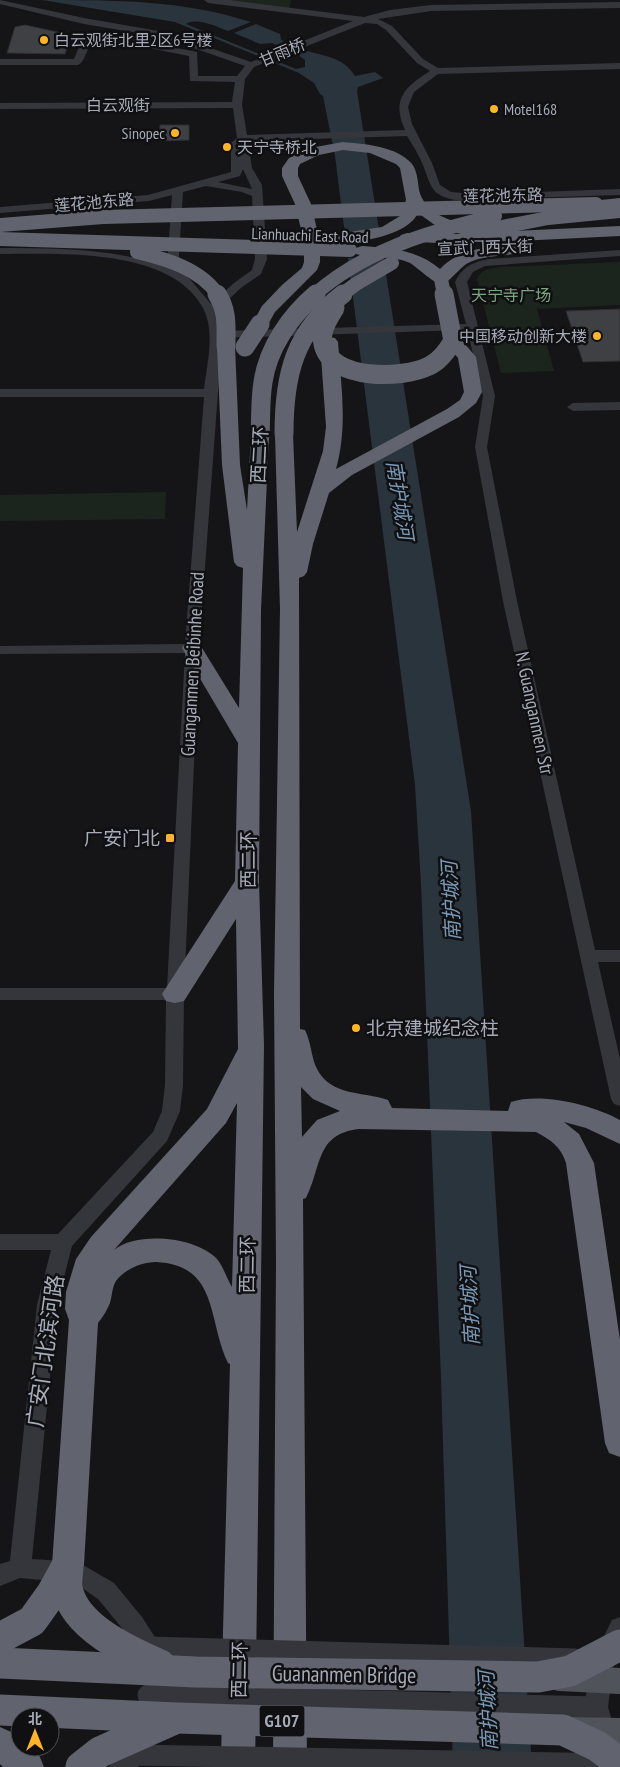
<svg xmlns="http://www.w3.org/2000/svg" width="620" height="1767" font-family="'PT Sans Narrow','Noto Sans SC',sans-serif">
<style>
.green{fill:#1c251d}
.water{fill:#2a343c}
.pier{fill:#151517}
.building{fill:#3e4044;stroke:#2f2e33}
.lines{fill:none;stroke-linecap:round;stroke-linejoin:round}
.minor{fill:#35363c;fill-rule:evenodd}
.highway{fill:#61646e;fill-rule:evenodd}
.minor-bridge{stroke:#35363c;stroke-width:21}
.major-bridge{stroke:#51535b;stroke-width:26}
.highway-bridge-far2{stroke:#61646e;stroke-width:14}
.highway-bridge-far1{stroke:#61646e;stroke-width:19}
.highway-bridge{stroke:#61646e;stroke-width:31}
.poi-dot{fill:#ffb525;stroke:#101012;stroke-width:2}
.labels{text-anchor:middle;stroke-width:5;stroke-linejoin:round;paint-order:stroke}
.far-poi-label{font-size:16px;fill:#a5abb8;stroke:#101012;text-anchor:start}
.far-street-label{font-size:16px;fill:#a5abb8;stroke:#101012}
.far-park-label{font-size:16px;fill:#7aa57d;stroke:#101012}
.shield{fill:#101012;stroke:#787c86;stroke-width:1}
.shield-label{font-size:18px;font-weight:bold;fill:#a5abb8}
.street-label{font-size:19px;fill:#a5abb8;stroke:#101012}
.poi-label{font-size:19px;fill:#a5abb8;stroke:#101012;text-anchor:end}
.water-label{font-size:20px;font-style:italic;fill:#799ab7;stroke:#101012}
.near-street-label{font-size:22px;fill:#a5abb8;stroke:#101012}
</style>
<rect width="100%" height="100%" fill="#151517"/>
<!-- green -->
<g class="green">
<path d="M 208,0 L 291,0 L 289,11 Z"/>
<path d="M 620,262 L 620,305 L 537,309 L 554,371 L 501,373 L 477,279 C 482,268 490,269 500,267 Z"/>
<path d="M 166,492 L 165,519 L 0,521 L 0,495 Z"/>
</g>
<!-- water -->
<path class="water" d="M 42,0 C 114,0 183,0 251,22 L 228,31 C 217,27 197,17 186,24 L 296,69 L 305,67 L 305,60 L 297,54 L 272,43 L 260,44 L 234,33 L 256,24 L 280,34 L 281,40 C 290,44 301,50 311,52 C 329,57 345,59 355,76 L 375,72 L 383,78 L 358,87 L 357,91 L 471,811 L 532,1767 L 453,1767 L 441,1378 L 421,884 L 415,785 L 335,156 L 323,96 L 320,94 L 314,83 L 299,73 L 175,22 Z"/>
<!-- pier -->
<path class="pier" d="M 342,231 L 382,232 L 386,257 L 345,258 Z"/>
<!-- building -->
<g class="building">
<path d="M 25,25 L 71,35 L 65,54 L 7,53 L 15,27 Z"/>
<path d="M 160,125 L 189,125 L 189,140 L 160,141 Z"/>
<path d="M 620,309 L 620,361 L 583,362 L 566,311 Z"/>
</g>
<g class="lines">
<!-- minor -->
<g class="minor">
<path d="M 0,0 L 84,18 L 164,32 L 251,62 L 353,21 L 208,3 L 204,0 L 229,0 L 364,17 L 390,10 L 431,5 L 620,2 L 620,8 L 431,11 L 378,19 L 392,26 L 423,59 L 438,68 L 620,63 L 620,69 L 438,74 L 414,92 L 408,107 L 412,124 L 432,163 L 440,185 L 451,192 L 476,194 L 620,189 L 620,195 L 456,200 C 431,196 431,186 423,165 C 419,155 413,146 407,136 L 248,141 L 252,168 L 262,185 L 267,259 L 261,274 L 242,287 L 216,311 L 221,331 L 466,324 L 455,282 C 463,266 473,262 490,259 L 620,250 L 620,256 L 485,266 L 473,272 L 467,282 L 495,396 L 487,447 L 517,601 L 595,950 L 620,950 L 620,962 L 598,962 L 620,1059 L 620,1106 L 614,1104 L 611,1099 L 503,601 L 475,447 L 483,396 L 467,329 L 462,330 L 222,338 L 199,648 L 184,994 L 183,1085 L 180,1111 L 167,1141 L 72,1246 L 57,1305 L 32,1559 L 78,1562 L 114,1583 L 142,1617 L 156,1639 L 159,1647 L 159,1659 L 156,1667 L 148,1670 L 140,1667 L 137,1659 L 137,1650 L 126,1633 L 98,1599 L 75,1583 L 20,1578 L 0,1586 L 0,1564 L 10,1561 L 37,1305 L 51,1250 L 0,1250 L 0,1234 L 58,1234 L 153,1132 L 162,1111 L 165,1085 L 166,1000 L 0,1000 L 0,988 L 167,988 L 185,653 L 0,654 L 0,646 L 185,644 L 204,397 L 0,397 L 0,389 L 204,389 C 207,364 215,334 204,310 C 173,247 59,254 0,254 L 0,248 C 58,248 111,248 167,267 L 172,195 L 149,201 L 0,213 L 0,207 L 148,195 L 231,172 L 231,143 L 237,138 L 233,108 L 0,109 L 0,103 L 232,102 L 235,82 L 190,81 L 189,56 L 98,38 C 84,47 87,61 78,65 L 0,65 L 0,59 L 74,59 L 82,40 L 96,32 L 197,52 L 198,76 L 237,76 L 245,66 L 162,37 L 84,24 L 0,4 ZM 365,23 L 377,24 L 386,30 L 417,63 L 430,71 C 405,87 391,99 405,130 L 247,135 L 242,105 L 245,79 L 254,67 ZM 243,169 L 252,189 L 218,182 L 240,176 ZM 206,186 L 242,192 L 252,196 L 255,259 L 252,270 L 234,283 L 211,304 L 189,278 L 178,271 L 183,192 Z"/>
<path d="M 620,402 L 620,410 L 573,411 L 567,407 L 573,403 Z"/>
<path d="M 620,1617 L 620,1651 L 614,1662 L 608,1707 L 617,1739 L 613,1747 L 605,1751 L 597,1747 L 584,1707 L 592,1660 L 612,1620 Z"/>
<path d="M 136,1732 L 144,1736 L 148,1744 L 141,1763 L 138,1767 L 109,1767 L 113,1759 L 123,1748 L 128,1736 Z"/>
</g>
<!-- highway -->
<g class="highway">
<path d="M 343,142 C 364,144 397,146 412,164 C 417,170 418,182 419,190 C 425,215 452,221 474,227 L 476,230 L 474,233 L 620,226 L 620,236 L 455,244 L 401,241 L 399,238 L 401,235 L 407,233 L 461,234 L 439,228 L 418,213 C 416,216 414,220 411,222 C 397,236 355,245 336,240 L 334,237 L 336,234 L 382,227 L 400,216 L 406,200 L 400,168 L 396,164 L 370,153 L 343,150 L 319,155 L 300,164 L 298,168 L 298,176 L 311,204 L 320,242 L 320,262 L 317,270 L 275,312 L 266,328 L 254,328 L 252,324 L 262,306 L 282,285 L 302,268 L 304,262 L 304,242 L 295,204 L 282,176 L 282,168 L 289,158 L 310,148 Z"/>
<path d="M 620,198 L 620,208 L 591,207 L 588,204 L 591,201 Z"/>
<path d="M 512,245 L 518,247 L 520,250 L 518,253 C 501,257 484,255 468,263 C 460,267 448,284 442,284 C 434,284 418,268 410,263 C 393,255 374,259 356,254 L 354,251 L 356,248 L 362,246 C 390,248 418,250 440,269 C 458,249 487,247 512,245 Z"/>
<path d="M 453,336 L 459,337 L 476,357 L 482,392 L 476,403 L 459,417 L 352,475 L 329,493 L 313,544 L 307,572 L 304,576 L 299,578 L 300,1029 L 305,1030 C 311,1042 311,1055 316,1067 C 330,1097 363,1091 388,1100 L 392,1108 L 508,1111 L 511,1102 C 541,1092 593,1105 620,1120 L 620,1144 L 586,1128 L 564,1122 L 579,1134 L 594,1163 L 620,1340 L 620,1457 L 609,1453 L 605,1443 L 566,1163 C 561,1147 551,1140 536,1132 L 359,1129 C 315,1134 322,1167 306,1198 L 303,1199 L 307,1767 L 273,1767 L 276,1262 L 274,994 L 280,609 L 275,434 L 278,430 L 284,429 L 290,430 L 293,434 L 297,532 L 323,451 L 326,427 L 320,342 L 323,338 L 329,337 L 335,338 L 338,342 C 341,385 348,427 336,469 L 447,409 L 460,400 L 464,392 L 458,358 L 444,341 L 447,337 ZM 301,1087 L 313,1099 L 340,1111 L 317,1120 L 302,1137 Z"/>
<path d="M 226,341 L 232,342 L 235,346 L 240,465 L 247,510 L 251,436 L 254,432 L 260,431 L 266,432 L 269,436 L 261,610 L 259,882 L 264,1045 L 256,1670 L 251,1682 L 239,1687 L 227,1682 L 222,1670 L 230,1364 L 228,1363 C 207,1319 219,1265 156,1262 C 142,1262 125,1269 116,1281 C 112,1287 112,1297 110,1303 C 107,1310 103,1317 98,1323 L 84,1565 L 79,1576 L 68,1580 L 57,1576 L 52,1565 L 69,1320 L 65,1309 L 66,1292 L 76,1259 L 91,1237 L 207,1109 L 238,1049 L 236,919 L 184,1001 L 175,1003 L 166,1001 L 162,994 L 235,881 L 238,743 L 182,648 L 185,643 L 192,642 L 199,643 L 239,708 L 243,568 L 237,566 L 234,562 L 222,465 L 217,346 L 220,342 ZM 237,1103 L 232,1287 C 227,1279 223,1266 217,1259 C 196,1237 138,1231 114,1250 L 226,1123 Z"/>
<path d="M 239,1687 L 251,1692 L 256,1704 L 255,1767 L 221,1767 L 222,1704 L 227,1692 Z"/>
<path d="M 0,1727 L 20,1736 L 20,1747 L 31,1747 L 39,1755 L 44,1767 L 3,1767 L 0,1764 Z"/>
</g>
<!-- minor-bridge -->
<g class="minor-bridge">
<path d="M 148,1647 L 575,1659"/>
<path d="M 148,1695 L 596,1707"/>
<path d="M 133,1755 L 613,1764"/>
</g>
<!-- major-bridge -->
<g class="major-bridge">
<path d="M 560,1678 L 620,1681"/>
<path d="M 573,1730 L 620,1731"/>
</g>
<!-- highway-bridge-far2 -->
<g class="highway-bridge-far2">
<path d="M 0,225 L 103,217 L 596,204"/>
<path d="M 477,232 L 548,218 L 620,211"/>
<path d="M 0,239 L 350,250"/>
<path d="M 137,252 C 166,259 201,269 218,295"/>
<path d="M 441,279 L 444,295"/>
<path d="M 314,295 C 365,250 430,231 495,216"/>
<path d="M 341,295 L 356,284 L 392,263"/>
</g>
<!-- highway-bridge-far1 -->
<g class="highway-bridge-far1">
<path d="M 217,294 C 228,311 226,327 226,346"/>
<path d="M 335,308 C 329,318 320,331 323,344 C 331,381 403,379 429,366 C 440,361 447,351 453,341 L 444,294"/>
<path d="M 245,347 L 260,324"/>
<path d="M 284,434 C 284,375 294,332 343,294"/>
<path d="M 260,436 C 261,418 260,400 263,382 C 268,348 290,316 316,294"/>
</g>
<!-- highway-bridge -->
<g class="highway-bridge">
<path d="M 68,1565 C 68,1573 66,1581 67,1588 C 74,1627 128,1651 160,1665"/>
<path d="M 0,1638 L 32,1621 L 52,1593 L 67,1566"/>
<path d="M 0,1663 L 196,1672 L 538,1677 L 570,1671 L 620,1645"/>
<path d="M 0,1710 L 177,1718 L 563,1730 L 597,1746 L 620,1763"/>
<path d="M 81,1767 L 100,1752 L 172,1720"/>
</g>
</g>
<!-- markers -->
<g class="poi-dot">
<circle cx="44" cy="40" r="5"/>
<circle cx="494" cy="109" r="5"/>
<circle cx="175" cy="133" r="5"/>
<circle cx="227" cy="147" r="5"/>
<circle cx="597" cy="336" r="5"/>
<rect x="165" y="833" width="10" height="10" rx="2.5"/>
<circle cx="356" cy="1028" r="5"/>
</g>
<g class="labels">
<!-- far-poi labels -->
<g class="far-poi-label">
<text x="54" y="46">白云观街北里2区6号楼</text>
<text x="504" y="115">Motel168</text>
<text x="165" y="139" text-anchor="end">Sinopec</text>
<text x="237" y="153">天宁寺桥北</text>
<text x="587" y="342" text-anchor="end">中国移动创新大楼</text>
</g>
<!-- far-street labels -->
<g class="far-street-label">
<text transform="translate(282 52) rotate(-23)" y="6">甘雨桥</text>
<text x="118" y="111">白云观街</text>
<text transform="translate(503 195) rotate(-1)" y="6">莲花池东路</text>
<text transform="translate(94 202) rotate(-5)" y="6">莲花池东路</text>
<text transform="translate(310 235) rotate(2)" y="6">Lianhuachi East Road</text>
<text transform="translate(485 247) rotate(-2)" y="6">宣武门西大街</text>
</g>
<!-- far-park labels -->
<g class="far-park-label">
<text x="511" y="301">天宁寺广场</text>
</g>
<!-- shield labels -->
<rect class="shield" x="259.5" y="1705.5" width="45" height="31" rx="4"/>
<g class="shield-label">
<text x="282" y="1727">G107</text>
</g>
<!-- street labels -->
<g class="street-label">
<text transform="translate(259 455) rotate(-87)" y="7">西二环</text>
<text transform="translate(192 664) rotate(-87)" y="7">Guanganmen Beibinhe Road</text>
<text transform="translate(535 713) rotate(78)" y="7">N. Guanganmen Str</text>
<text transform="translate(248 860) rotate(-90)" y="7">西二环</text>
<text transform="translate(247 1265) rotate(-89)" y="7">西二环</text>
<text transform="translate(239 1670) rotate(-89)" y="7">西二环</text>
</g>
<!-- poi labels -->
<g class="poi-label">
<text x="160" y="845">广安门北</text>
<text x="366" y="1035" text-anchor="start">北京建城纪念柱</text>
</g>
<!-- water labels -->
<g class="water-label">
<text transform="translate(400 500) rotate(81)" y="7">南护城河</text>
<text transform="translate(451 901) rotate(-93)" y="7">南护城河</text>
<text transform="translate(470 1306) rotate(-93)" y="7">南护城河</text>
<text transform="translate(488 1711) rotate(-93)" y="7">南护城河</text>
</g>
<!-- near-street labels -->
<g class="near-street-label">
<text transform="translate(45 1351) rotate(-82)" y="8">广安门北滨河路</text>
<text transform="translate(344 1674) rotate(1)" y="8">Guananmen Bridge</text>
</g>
</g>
<!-- north arrow -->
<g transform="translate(35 1732)"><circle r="24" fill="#101012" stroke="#4c4e54"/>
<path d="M0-4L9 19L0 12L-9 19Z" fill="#ffb525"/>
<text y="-8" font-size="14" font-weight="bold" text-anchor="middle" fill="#a5abb8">北</text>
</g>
</svg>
